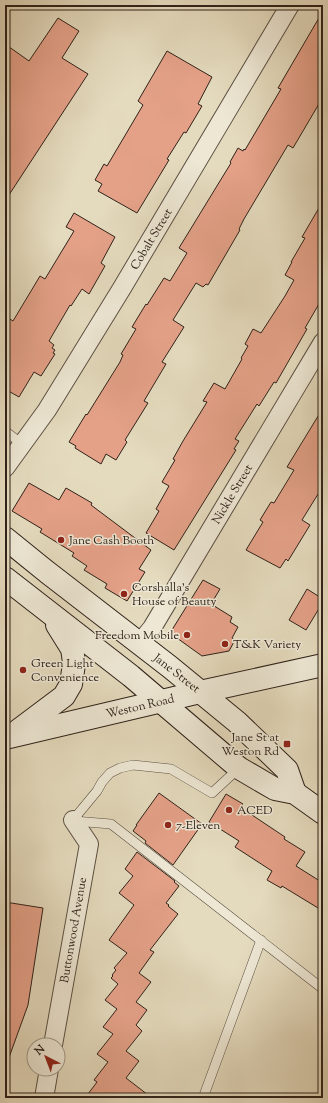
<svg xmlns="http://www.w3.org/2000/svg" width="328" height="1103" font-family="'Sorts Mill Goudy',serif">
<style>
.building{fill:#e4a188;stroke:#2f221a}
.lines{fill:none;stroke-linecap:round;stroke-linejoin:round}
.lane-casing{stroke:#5c5043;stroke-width:10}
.street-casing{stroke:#5c5043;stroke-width:20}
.secondary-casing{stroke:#2f221a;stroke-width:24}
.lane{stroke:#ede7d4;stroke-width:9}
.street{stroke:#ede7d4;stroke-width:18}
.secondary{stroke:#ede7d4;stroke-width:22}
.poi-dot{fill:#8f2418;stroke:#ede7d4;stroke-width:1.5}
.labels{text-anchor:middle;stroke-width:3;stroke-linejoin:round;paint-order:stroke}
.street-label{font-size:12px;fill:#2f221a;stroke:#ede7d4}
.poi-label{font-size:12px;fill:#2f221a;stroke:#ede7d4;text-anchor:start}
</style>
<rect width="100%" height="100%" fill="#e4dabd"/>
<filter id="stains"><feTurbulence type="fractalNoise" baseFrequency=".005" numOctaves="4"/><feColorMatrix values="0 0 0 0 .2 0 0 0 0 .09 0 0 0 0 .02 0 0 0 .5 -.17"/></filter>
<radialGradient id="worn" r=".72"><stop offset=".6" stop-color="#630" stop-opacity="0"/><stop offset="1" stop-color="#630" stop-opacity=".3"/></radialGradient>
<!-- building -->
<g class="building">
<path d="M 323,11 L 323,97 L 293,148 L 288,145 L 244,219 L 239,229 L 240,230 L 208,285 L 206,284 L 203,287 L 196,283 L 173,320 L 184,327 L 162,362 L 166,364 L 144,401 L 148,403 L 125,440 L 127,442 L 116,460 L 106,454 L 101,464 L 75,448 L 76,446 L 69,442 L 86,414 L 87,415 L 120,362 L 123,355 L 121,354 L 136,329 L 132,327 L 146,304 L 147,305 L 164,278 L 170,281 L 187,253 L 179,248 L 231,163 L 230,162 L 238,148 L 243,151 L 244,149 L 245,150 L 281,89 L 278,88 Z"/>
<path d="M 58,18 L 79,31 L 62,58 L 88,74 L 5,201 L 5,44 L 29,61 Z"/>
<path d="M 167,51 L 212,77 L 198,104 L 202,106 L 186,133 L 184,132 L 167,159 L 169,160 L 137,213 L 98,191 L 102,184 L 95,180 L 104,164 L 107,166 L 143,105 L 138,101 Z"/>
<path d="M 323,201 L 323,297 L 305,328 L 307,329 L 276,383 L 274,382 L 259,406 L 257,404 L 235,439 L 239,441 L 234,449 L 236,450 L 174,550 L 146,533 L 159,511 L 156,509 L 169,486 L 162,482 L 175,460 L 173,459 L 183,441 L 207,402 L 203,401 L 214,383 L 225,389 L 242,359 L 241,358 L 248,346 L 245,344 L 253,329 L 261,333 L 285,296 L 294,280 L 285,275 L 292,262 L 291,262 L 305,238 L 302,237 Z"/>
<path d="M 74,213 L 115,237 L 101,263 L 105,266 L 89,294 L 82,289 L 71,306 L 70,305 L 49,341 L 54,345 L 52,348 L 55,350 L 53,353 L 55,354 L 41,376 L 34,372 L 19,397 L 5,389 L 5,316 L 13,321 L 40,276 L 45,279 L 74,231 L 66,227 Z"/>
<path d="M 323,408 L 323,486 L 302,520 L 310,525 L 288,561 L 286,559 L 280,568 L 246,550 L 263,522 L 260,520 L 271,502 L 274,503 L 294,470 L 287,467 Z"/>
<path d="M 29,483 L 59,500 L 66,488 L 92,503 L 91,505 L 151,550 L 139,569 L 145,572 L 127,601 L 105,588 L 107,584 L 84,570 L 87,566 L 72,556 L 74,553 L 40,532 L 42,529 L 12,511 Z"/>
<path d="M 203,580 L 220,589 L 211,604 L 232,617 L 230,622 L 238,627 L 232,638 L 235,640 L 229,651 L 202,656 L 170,633 Z"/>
<path d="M 307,589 L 323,599 L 323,602 L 306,630 L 289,620 Z"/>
<path d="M 159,793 L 202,824 L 173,865 L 145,843 L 146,841 L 133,831 L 137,825 L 136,825 Z"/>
<path d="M 226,794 L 243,804 L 240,807 L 285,837 L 284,839 L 305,852 L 296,866 L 323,883 L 323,911 L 282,886 L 281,888 L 267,880 L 272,871 L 235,847 L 239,841 L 209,822 Z"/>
<path d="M 137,852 L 175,881 L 174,882 L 179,886 L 166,903 L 169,905 L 168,906 L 178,914 L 150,950 L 154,952 L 139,973 L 151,982 L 136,1002 L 147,1010 L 136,1025 L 142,1031 L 126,1051 L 139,1061 L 126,1078 L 152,1098 L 85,1098 L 97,1082 L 94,1080 L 108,1062 L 97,1054 L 113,1034 L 103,1027 L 117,1009 L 105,1000 L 118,984 L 111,978 L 113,976 L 112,975 L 116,970 L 114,968 L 127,953 L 109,940 L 134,905 L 119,893 L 133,876 L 125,869 Z"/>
<path d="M 5,902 L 43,908 L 28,1005 L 7,1063 L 5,1063 Z"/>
</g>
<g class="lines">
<defs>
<g id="lane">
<path d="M 5,431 L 22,444"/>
<path d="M 73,820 L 97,791 L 102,782 L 110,773 L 120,768 L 133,765 L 171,769 L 212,793 L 239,768"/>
<path d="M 74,821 L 111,824 L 323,989"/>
<path d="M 203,1098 L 261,940"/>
</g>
<g id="street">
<path d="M 5,468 L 47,410 L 122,288 L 290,5"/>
<path d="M 139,644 L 152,628 L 323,342"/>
<path d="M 53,1045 L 89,844 L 73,820"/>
<path d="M 44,1098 L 49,1069"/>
</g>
<g id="secondary">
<path d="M 5,538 L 47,572 L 170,667 L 237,722 L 287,770 L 295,793"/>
<path d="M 5,578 L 131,676 L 239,768 L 275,789 L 295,793 L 323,813"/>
<path d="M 16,732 L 64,696 L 71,684 L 74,664 L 73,655 L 72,649 L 57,625"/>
<path d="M 5,738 L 200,692 L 323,665"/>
</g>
</defs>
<!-- lane casing -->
<use href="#lane" class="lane-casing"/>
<!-- street casing -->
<use href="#street" class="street-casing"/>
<!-- secondary casing -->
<use href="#secondary" class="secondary-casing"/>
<!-- lane -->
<use href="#lane" class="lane"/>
<!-- street -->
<use href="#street" class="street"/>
<!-- secondary -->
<use href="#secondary" class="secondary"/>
</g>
<!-- markers -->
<g class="poi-dot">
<circle cx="61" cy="540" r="4"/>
<circle cx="124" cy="594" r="4"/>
<circle cx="187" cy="635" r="4"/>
<circle cx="225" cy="644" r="4"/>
<circle cx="23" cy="670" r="4"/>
<rect x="283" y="740" width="8" height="8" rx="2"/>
<circle cx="229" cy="810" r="4"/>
<circle cx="168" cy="825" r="4"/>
</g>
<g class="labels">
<!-- street labels -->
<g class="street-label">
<text transform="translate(151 239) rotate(-59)" y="4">Cobalt Street</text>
<text transform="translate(232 494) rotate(-59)" y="4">Nickle Street</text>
<text transform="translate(177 673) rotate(38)" y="4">Jane Street</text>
<text transform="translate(140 706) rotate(-13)" y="4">Weston Road</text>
<text transform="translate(73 930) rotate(-80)" y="4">Buttonwood Avenue</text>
</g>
<!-- poi labels -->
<g class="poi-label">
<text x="69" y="544">Jane Cash Booth</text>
<text x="132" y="591">Corshalla's<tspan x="132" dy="14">House of Beauty</tspan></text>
<text x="179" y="639" text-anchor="end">Freedom Mobile</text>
<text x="233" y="648">T&amp;K Variety</text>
<text x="31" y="667">Green Light<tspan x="31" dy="14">Convenience</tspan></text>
<text x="279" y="741" text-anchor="end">Jane St at<tspan x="279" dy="14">Weston Rd</tspan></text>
<text x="237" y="814">ACED</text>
<text x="176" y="829">7-Eleven</text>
</g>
</g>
<!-- margin -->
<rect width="328" height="1103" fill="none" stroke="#e4dabd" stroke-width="20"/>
<rect x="6" y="6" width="316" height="1091" fill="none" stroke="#2f221a" stroke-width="2"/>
<rect x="10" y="10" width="308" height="1083" fill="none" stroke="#2f221a"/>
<!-- north arrow -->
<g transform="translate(46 1057) rotate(318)"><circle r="19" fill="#ede7d4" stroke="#a1988a"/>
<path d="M0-3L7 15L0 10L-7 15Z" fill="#8f2418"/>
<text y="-6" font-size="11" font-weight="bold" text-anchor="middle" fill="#2f221a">N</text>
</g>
<rect width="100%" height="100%" filter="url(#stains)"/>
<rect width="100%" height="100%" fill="url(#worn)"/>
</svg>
